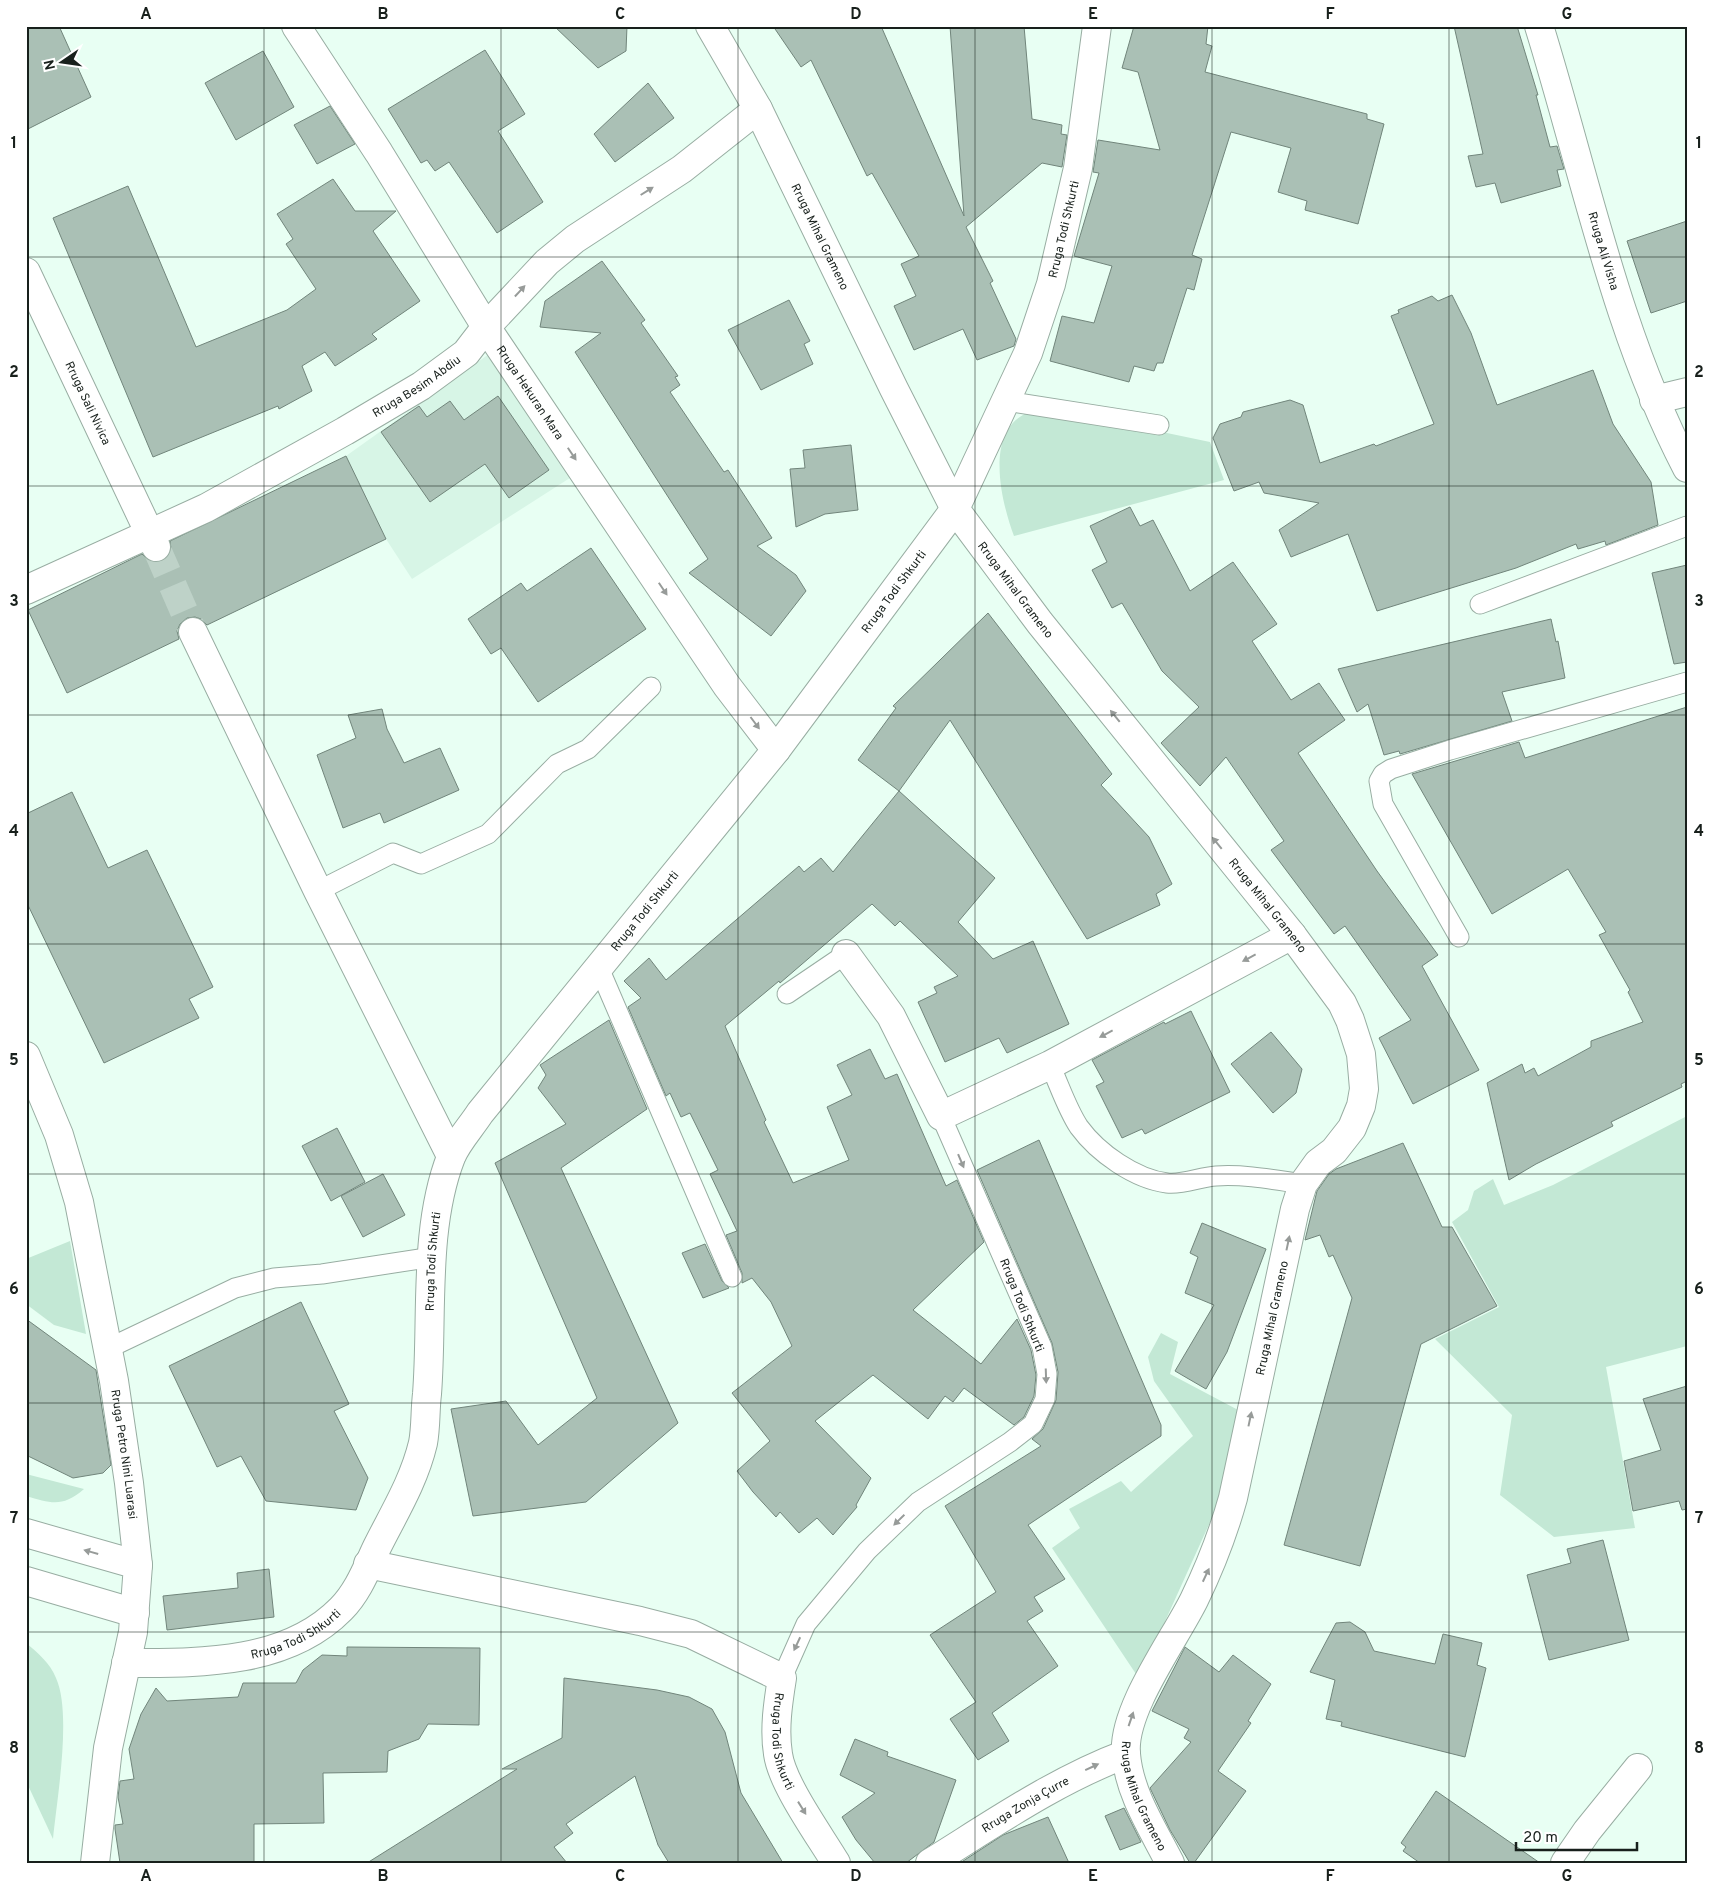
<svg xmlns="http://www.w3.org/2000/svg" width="1713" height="1889" font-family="Overpass,sans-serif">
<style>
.built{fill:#d7f5e6}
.green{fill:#c3e8d5}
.building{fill:#aac0b5;stroke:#71857b}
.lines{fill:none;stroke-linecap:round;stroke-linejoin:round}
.minor-tunnel{stroke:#bed2c8;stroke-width:28;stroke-dasharray:28 14;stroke-linecap:butt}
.service-casing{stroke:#98ada2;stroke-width:21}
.minor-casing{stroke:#98ada2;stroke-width:30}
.tertiary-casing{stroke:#98ada2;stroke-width:30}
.service{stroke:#fff;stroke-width:19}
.minor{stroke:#fff;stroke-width:28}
.tertiary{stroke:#fff;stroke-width:28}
.oneway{fill:#979b99}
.grid{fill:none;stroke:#18201c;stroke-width:1;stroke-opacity:0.55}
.labels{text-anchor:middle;stroke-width:4;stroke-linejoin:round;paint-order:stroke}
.street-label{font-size:12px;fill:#18201c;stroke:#fff}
.neatline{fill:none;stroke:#18201c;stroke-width:2}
.grid-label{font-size:16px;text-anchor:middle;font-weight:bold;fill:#18201c}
</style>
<rect width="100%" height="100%" fill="#e8fff3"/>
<!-- built -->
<path class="built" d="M 489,354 L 573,476 L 412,579 L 386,539 L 346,456 Z"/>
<!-- green -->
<g class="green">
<path d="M 1052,409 L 1210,442 L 1224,480 L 1014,536 C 1002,504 984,434 1025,414 C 1034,410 1043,410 1052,409 Z"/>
<path d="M 1687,1116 L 1687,1346 L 1606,1367 L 1635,1528 L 1554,1537 L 1500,1495 L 1512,1415 L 1435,1339 L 1499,1307 L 1452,1222 L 1468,1210 L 1474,1191 L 1493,1179 L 1504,1205 L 1553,1185 Z"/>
<path d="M 70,1241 L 86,1334 L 54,1325 L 26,1304 L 26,1259 Z"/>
<path d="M 1161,1333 L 1178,1342 L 1170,1374 L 1240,1411 L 1216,1509 L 1162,1628 L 1136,1674 L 1052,1548 L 1080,1528 L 1069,1509 L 1121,1481 L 1131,1492 L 1193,1436 L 1154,1381 L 1148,1357 Z"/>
<path d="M 26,1474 L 84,1489 C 62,1508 51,1503 26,1496 Z"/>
<path d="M 26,1643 C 38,1653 50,1663 56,1678 C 72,1713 57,1798 53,1839 L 26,1781 Z"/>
</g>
<!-- building -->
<g class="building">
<path d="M 26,26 L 59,26 L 91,97 L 26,130 Z"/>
<path d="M 554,26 L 627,26 L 626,51 L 598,68 Z"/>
<path d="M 773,26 L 881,26 L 964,216 L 950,26 L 1024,26 L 1032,119 L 1062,125 L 1061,134 L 1067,135 L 1062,167 L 1042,163 L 966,227 L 993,281 L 990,283 L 1016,339 L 1014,346 L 977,360 L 963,329 L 914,350 L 894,306 L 916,296 L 901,264 L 919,256 L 872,173 L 867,176 L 811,60 L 801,67 Z"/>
<path d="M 1134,26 L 1208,26 L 1206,44 L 1212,46 L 1205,72 L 1367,114 L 1367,119 L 1384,124 L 1358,224 L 1305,210 L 1307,201 L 1278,192 L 1291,148 L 1231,132 L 1192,255 L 1202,259 L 1194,290 L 1187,288 L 1163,363 L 1157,363 L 1154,371 L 1134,366 L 1129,382 L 1050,361 L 1062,316 L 1094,323 L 1112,266 L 1074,256 L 1099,173 L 1093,172 L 1098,140 L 1160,150 L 1138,72 L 1122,68 Z"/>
<path d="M 1454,26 L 1517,26 L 1538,95 L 1536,95 L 1550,147 L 1557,146 L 1564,169 L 1557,170 L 1561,186 L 1501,203 L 1495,183 L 1476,187 L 1468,156 L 1483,154 Z"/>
<path d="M 485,50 L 525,114 L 498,131 L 543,202 L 497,233 L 449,162 L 435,171 L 427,160 L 421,163 L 388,109 Z"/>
<path d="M 263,51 L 294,107 L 236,140 L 205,83 Z"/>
<path d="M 648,83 L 674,118 L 615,162 L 594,134 Z"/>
<path d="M 330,106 L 355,144 L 317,164 L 294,125 Z"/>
<path d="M 333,179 L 355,211 L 396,211 L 373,231 L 420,301 L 372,334 L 377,339 L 335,366 L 325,352 L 302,366 L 312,391 L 279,409 L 278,406 L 153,457 L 53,218 L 128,186 L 196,347 L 287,310 L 316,289 L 286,244 L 293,239 L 277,214 Z"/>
<path d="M 1687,221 L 1687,301 L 1651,313 L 1627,241 Z"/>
<path d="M 602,261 L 645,320 L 641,323 L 678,376 L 675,377 L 680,385 L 670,392 L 724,472 L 728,470 L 772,538 L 757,546 L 796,575 L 806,591 L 771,636 L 689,573 L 708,559 L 575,352 L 601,333 L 540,327 L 545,301 Z"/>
<path d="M 1452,295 L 1471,333 L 1497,405 L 1593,370 L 1613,424 L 1651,482 L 1658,525 L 1606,545 L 1605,541 L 1578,549 L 1576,544 L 1516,568 L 1377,611 L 1348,534 L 1291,557 L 1279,530 L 1319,503 L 1264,493 L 1259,482 L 1234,491 L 1213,438 L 1220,424 L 1241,417 L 1243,412 L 1290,400 L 1303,405 L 1320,463 L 1374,444 L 1376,446 L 1434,424 L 1391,316 L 1399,313 L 1398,310 L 1432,296 L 1438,301 Z"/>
<path d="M 789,300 L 810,341 L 804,344 L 813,364 L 761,390 L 728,330 Z"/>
<path d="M 498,396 L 549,470 L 509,498 L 485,464 L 430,502 L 381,432 L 419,406 L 427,417 L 450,401 L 464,420 Z"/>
<path d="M 851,445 L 858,510 L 825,514 L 796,527 L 790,469 L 805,468 L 803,450 Z"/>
<path d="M 346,456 L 386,539 L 207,625 L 201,619 L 195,617 L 187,618 L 180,624 L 177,631 L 179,639 L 67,693 L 28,610 L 142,554 L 148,560 L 154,562 L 163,561 L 169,555 L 171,549 L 170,541 Z"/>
<path d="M 1130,507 L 1140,526 L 1153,520 L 1190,591 L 1233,562 L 1277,624 L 1252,641 L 1291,700 L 1319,683 L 1345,720 L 1298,753 L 1377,871 L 1438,955 L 1422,966 L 1479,1070 L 1413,1104 L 1379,1038 L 1411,1020 L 1345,926 L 1334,934 L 1271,850 L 1284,841 L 1226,757 L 1200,786 L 1161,743 L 1199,707 L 1162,671 L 1122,603 L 1112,608 L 1092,570 L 1107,562 L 1090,526 Z"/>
<path d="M 591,548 L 646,629 L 538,702 L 501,648 L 491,654 L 468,619 L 521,583 L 527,591 Z"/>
<path d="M 1687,565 L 1687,662 L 1674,664 L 1652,573 Z"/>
<path d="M 988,613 L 1112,774 L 1101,785 L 1149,837 L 1172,884 L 1156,894 L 1160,905 L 1087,939 L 950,720 L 899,791 L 858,760 L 896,708 L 893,706 Z"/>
<path d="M 1551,619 L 1556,642 L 1558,641 L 1565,678 L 1502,692 L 1512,721 L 1400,754 L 1399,751 L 1384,755 L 1368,704 L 1357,712 L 1338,669 Z"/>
<path d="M 1687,707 L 1687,1081 L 1681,1084 L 1682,1087 L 1611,1122 L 1613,1126 L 1536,1164 L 1509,1180 L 1487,1083 L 1522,1064 L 1525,1073 L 1534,1068 L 1538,1076 L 1591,1047 L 1591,1041 L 1643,1022 L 1628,992 L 1630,990 L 1599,935 L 1606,932 L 1568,869 L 1492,914 L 1412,774 L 1519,742 L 1525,758 Z"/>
<path d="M 382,709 L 387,729 L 404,763 L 440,748 L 459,790 L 384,823 L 380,813 L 343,828 L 317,755 L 356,738 L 348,715 Z"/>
<path d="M 899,791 L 995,878 L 958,922 L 993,959 L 1033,941 L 1069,1024 L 1007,1053 L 999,1038 L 945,1062 L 918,1002 L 937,993 L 934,987 L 958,976 L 900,921 L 895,926 L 872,904 L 780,983 L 779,981 L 725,1026 L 766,1120 L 764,1122 L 793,1183 L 849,1160 L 827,1107 L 852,1095 L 837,1065 L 870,1049 L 885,1079 L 897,1074 L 946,1186 L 957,1180 L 984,1242 L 913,1310 L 981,1364 L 1017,1319 L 1031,1350 L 1036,1375 L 1034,1396 L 1024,1417 L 1014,1425 L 964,1388 L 953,1402 L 945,1396 L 928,1419 L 873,1375 L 815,1421 L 871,1478 L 856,1505 L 857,1507 L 833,1535 L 817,1518 L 799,1533 L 780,1512 L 776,1517 L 753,1492 L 737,1471 L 770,1441 L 732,1393 L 792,1346 L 771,1302 L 752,1278 L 742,1283 L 742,1273 L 726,1235 L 737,1231 L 710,1174 L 718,1170 L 690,1113 L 681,1117 L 670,1093 L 666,1096 L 628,1007 L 641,998 L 624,981 L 649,958 L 666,980 L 799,866 L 804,872 L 821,858 L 833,872 Z"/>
<path d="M 72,792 L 108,868 L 147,850 L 213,987 L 189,999 L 199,1018 L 104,1063 L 26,901 L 26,814 Z"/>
<path d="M 1191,1011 L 1230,1092 L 1145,1134 L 1142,1129 L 1122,1138 L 1096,1086 L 1104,1082 L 1092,1060 L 1164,1022 L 1165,1024 Z"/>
<path d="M 609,1020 L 647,1109 L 561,1168 L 678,1423 L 586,1502 L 473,1516 L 451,1409 L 506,1401 L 538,1445 L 597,1398 L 495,1163 L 566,1124 L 538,1088 L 546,1075 L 540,1065 Z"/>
<path d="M 1271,1032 L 1302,1069 L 1296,1093 L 1273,1113 L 1231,1064 Z"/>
<path d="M 337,1128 L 365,1182 L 331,1201 L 302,1146 Z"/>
<path d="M 1039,1140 L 1161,1425 L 1161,1436 L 1028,1525 L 1065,1579 L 1034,1597 L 1043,1611 L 1027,1621 L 1058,1666 L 992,1713 L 1009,1741 L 978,1760 L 950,1719 L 976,1702 L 930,1635 L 996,1592 L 945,1506 L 1041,1446 L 1032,1439 L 1043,1429 L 1056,1400 L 1058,1372 L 1052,1343 L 977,1170 Z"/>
<path d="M 1403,1143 L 1442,1227 L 1452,1227 L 1497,1306 L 1421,1344 L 1360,1566 L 1284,1545 L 1352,1298 L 1333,1255 L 1329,1257 L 1320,1235 L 1305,1240 L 1317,1191 L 1329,1174 L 1336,1169 Z"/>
<path d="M 383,1174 L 405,1215 L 363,1237 L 341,1196 Z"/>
<path d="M 1202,1223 L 1266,1249 L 1227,1352 L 1206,1389 L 1175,1371 L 1214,1305 L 1185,1293 L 1198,1257 L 1190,1253 Z"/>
<path d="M 705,1244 L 722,1281 L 729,1288 L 703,1298 L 682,1253 Z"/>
<path d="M 301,1302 L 349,1404 L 334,1411 L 368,1478 L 356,1510 L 266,1501 L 241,1456 L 217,1467 L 169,1366 Z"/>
<path d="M 26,1319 L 96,1370 L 111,1465 L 103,1473 L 73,1478 L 26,1455 Z"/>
<path d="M 1687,1386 L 1687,1509 L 1682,1510 L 1679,1501 L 1633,1511 L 1624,1461 L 1661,1450 L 1643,1399 Z"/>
<path d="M 1603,1540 L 1629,1640 L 1549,1660 L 1527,1575 L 1571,1563 L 1567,1549 Z"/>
<path d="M 269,1569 L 274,1617 L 167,1630 L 163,1596 L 238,1588 L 237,1573 Z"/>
<path d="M 1350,1622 L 1365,1632 L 1374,1651 L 1435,1664 L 1443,1634 L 1482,1643 L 1477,1665 L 1486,1668 L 1465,1757 L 1341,1726 L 1342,1722 L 1326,1719 L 1335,1680 L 1310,1672 L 1336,1623 Z"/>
<path d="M 347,1647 L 480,1648 L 479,1725 L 428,1724 L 419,1739 L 388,1751 L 387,1772 L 323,1773 L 324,1823 L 254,1824 L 254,1863 L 120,1863 L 115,1829 L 115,1825 L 123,1824 L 118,1797 L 120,1781 L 134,1779 L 129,1749 L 141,1714 L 156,1688 L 167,1701 L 238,1697 L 243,1683 L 296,1683 L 303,1670 L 322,1655 L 347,1656 Z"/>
<path d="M 1185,1647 L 1219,1672 L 1233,1655 L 1271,1684 L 1248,1721 L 1251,1723 L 1218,1771 L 1246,1791 L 1194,1863 L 1190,1863 L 1170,1830 L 1150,1788 L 1191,1742 L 1184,1738 L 1189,1729 L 1152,1711 Z"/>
<path d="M 564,1678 L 657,1690 L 689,1697 L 712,1709 L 725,1732 L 741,1793 L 783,1863 L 669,1863 L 658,1845 L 635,1776 L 566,1824 L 573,1833 L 554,1847 L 567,1863 L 367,1863 L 517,1769 L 502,1769 L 562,1738 Z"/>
<path d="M 855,1739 L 888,1752 L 887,1756 L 956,1780 L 934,1842 L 906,1863 L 875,1863 L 856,1840 L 842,1817 L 875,1793 L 840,1775 Z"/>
<path d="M 1436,1791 L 1540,1863 L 1420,1863 L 1403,1851 L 1406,1847 L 1401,1843 Z"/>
<path d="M 1124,1808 L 1141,1842 L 1120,1850 L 1105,1816 Z"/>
<path d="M 1048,1817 L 1069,1863 L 960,1863 L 1003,1835 Z"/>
</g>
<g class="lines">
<!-- minor-tunnel -->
<path class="minor-tunnel" d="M 156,547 L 193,632"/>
<defs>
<g id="service">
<path d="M 1006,401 L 1159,425"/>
<path d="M 1480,604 L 1687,526"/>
<path d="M 318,891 L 393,853 L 421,864 L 488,834 L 557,764 L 588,749 L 651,687"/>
<path d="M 1459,937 L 1383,804 L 1379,781 L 1383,774 L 1391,769 L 1450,750 L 1687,682"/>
<path d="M 599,968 L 732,1277"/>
<path d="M 787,994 L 846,954"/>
<path d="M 1050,1065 C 1059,1084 1067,1109 1079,1127 C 1098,1153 1135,1179 1167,1183 C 1183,1185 1200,1177 1216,1176 C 1245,1174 1275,1180 1303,1184"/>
<path d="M 107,1349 L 235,1288 L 274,1278 L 322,1274 L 433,1257"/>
<path d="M 782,1678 L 806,1624 L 867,1551 L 918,1502 L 1010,1442 L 1033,1424 L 1045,1399 L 1047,1374 L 1042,1347 L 941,1116"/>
</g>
<g id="minor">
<path id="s1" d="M 296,26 L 379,153 L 486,327 L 727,686 L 776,750"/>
<path id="s2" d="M 1539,26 C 1585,174 1615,330 1687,468"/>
<path id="s3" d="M 26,272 L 156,547"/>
<path d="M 1654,400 L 1687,392"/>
<path id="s4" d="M 955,509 L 1040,623 L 1292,935 L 1342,1003 L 1350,1020 L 1361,1054 L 1364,1089 L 1361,1106 L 1352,1128 L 1334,1151 L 1318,1163 L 1303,1184 L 1295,1209 L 1233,1498 C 1223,1534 1210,1567 1194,1600 C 1173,1642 1122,1710 1126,1754 C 1129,1793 1153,1829 1170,1863"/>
<path id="s5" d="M 26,590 L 206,508 L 345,431 L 421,386 L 466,353 L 486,327 L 547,262 L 575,239 L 682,169 L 758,109"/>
<path d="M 193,632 L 318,891 L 451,1156"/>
<path d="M 846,954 L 891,1016 L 941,1116 L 1050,1065 L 1292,935"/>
<path id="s6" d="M 26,1056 L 59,1135 L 79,1202 L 114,1381 L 129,1483 L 138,1565"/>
<path id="s7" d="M 368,1564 L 640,1621 L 691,1634 L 782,1678 C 778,1703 774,1729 778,1754 C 782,1784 820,1836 836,1863"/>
<path id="s8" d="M 930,1863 C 993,1824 1056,1780 1126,1754"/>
<path d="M 1565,1863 L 1587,1831 L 1638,1768"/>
</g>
<g id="tertiary">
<path id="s9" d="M 710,26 L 758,109 L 894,389 L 955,509"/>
<path d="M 26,1533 L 138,1565 L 133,1632 L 108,1748 L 95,1863"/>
<path d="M 26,1581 L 135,1613"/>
<path id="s10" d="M 126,1663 C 198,1663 286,1665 341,1609 C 358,1592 367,1568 377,1547 C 394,1513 414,1481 423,1443 C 426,1428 425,1410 427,1394 C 433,1318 423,1229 451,1157 C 457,1142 471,1127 480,1113 L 776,750 L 955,509 L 1028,353 L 1051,284 L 1078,168 L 1097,26"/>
</g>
</defs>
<!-- service casing -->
<use href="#service" class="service-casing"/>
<!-- minor casing -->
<use href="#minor" class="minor-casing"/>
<!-- tertiary casing -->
<use href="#tertiary" class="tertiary-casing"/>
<!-- service -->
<use href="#service" class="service"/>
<!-- minor -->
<use href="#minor" class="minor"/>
<!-- tertiary -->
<use href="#tertiary" class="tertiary"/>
</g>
<!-- one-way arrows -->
<defs><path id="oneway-solid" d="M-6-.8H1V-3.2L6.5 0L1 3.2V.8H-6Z" transform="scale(1.25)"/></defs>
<g class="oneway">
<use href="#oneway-solid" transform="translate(647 191) rotate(-32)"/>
<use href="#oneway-solid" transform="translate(520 291) rotate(-47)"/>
<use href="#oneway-solid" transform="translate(572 454) rotate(56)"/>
<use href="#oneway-solid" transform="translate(663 589) rotate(56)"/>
<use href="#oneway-solid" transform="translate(1115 716) rotate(-129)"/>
<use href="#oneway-solid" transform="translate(755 723) rotate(53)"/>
<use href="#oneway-solid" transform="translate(1217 843) rotate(-129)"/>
<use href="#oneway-solid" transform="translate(1249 958) rotate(152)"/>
<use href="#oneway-solid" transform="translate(1106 1034) rotate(152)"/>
<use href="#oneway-solid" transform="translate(961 1161) rotate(67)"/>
<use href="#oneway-solid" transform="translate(1288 1243) rotate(-78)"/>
<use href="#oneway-solid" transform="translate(1046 1376) rotate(88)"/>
<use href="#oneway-solid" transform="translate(1250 1419) rotate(-78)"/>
<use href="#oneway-solid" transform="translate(899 1520) rotate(136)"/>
<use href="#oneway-solid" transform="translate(91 1552) rotate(-164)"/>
<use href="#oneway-solid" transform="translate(1206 1575) rotate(-65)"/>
<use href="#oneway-solid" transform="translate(797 1644) rotate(115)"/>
<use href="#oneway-solid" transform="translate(1131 1719) rotate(-71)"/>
<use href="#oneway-solid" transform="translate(1092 1767) rotate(-25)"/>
<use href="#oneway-solid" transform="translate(802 1808) rotate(58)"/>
</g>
<!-- grid -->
<path class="grid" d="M 264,26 L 264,1863M 501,26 L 501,1863M 738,26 L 738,1863M 975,26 L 975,1863M 1212,26 L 1212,1863M 1449,26 L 1449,1863M 26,257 L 1687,257M 26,486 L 1687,486M 26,715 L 1687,715M 26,944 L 1687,944M 26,1174 L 1687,1174M 26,1403 L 1687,1403M 26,1632 L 1687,1632"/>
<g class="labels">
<!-- street labels -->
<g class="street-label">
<text dy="4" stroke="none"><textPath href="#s10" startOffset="1825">Rruga Todi Shkurti</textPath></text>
<text dy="4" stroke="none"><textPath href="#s9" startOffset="238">Rruga Mihal Grameno</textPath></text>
<text dy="4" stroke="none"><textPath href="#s2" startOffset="234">Rruga Ali Visha</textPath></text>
<text dy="4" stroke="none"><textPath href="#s5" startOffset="441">Rruga Besim Abdiu</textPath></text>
<text dy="4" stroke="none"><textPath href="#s1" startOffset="435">Rruga Hekuran Mara</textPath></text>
<text dy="4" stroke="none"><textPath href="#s3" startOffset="145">Rruga Sali Nivica</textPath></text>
<text dy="4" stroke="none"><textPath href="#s4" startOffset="101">Rruga Mihal Grameno</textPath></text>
<text dy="4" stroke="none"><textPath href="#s10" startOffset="1421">Rruga Todi Shkurti</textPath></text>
<text dy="4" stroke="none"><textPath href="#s4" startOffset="505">Rruga Mihal Grameno</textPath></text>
<text dy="4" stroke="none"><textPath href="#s10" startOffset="1016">Rruga Todi Shkurti</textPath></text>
<text dy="4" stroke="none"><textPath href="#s10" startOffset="596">Rruga Todi Shkurti</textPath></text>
<text transform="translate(1022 1305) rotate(68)" y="4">Rruga Todi Shkurti</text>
<text transform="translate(1272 1318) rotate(-78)" y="4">Rruga Mihal Grameno</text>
<text dy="4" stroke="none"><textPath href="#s6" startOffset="412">Rruga Petro Nini Luarasi</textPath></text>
<text dy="4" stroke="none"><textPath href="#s10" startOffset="175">Rruga Todi Shkurti</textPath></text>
<text dy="4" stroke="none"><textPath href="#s7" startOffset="496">Rruga Todi Shkurti</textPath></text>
<text dy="4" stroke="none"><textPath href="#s4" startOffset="1480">Rruga Mihal Grameno</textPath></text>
<text dy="4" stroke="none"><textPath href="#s8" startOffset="112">Rruga Zonja Çurre</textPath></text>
</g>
</g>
<!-- border -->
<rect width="1713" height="1889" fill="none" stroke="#ffffff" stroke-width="55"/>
<!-- north arrow -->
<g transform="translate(62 62) rotate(257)" stroke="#ffffff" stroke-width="4" paint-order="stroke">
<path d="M0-4L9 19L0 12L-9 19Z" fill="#18201c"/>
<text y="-8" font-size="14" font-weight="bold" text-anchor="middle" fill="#18201c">N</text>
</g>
<!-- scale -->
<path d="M1516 1842v8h121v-8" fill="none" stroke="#18201c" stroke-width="2.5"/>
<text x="1523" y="1842" font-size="15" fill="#18201c" stroke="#ffffff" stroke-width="4" paint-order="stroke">20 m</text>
<rect x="28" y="28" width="1658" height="1834" class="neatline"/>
<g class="grid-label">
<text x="146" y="19">A</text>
<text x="383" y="19">B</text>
<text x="620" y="19">C</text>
<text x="856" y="19">D</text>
<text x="1093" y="19">E</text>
<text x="1330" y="19">F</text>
<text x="1567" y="19">G</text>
<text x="14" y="148">1</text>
<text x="1699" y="148">1</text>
<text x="14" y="377">2</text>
<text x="1699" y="377">2</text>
<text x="14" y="606">3</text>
<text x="1699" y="606">3</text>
<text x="14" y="836">4</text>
<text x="1699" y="836">4</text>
<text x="14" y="1065">5</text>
<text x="1699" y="1065">5</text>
<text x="14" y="1294">6</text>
<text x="1699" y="1294">6</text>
<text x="14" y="1523">7</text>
<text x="1699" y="1523">7</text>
<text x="14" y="1753">8</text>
<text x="1699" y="1753">8</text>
<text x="146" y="1881">A</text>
<text x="383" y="1881">B</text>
<text x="620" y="1881">C</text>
<text x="856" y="1881">D</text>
<text x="1093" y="1881">E</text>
<text x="1330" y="1881">F</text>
<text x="1567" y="1881">G</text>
</g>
</svg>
